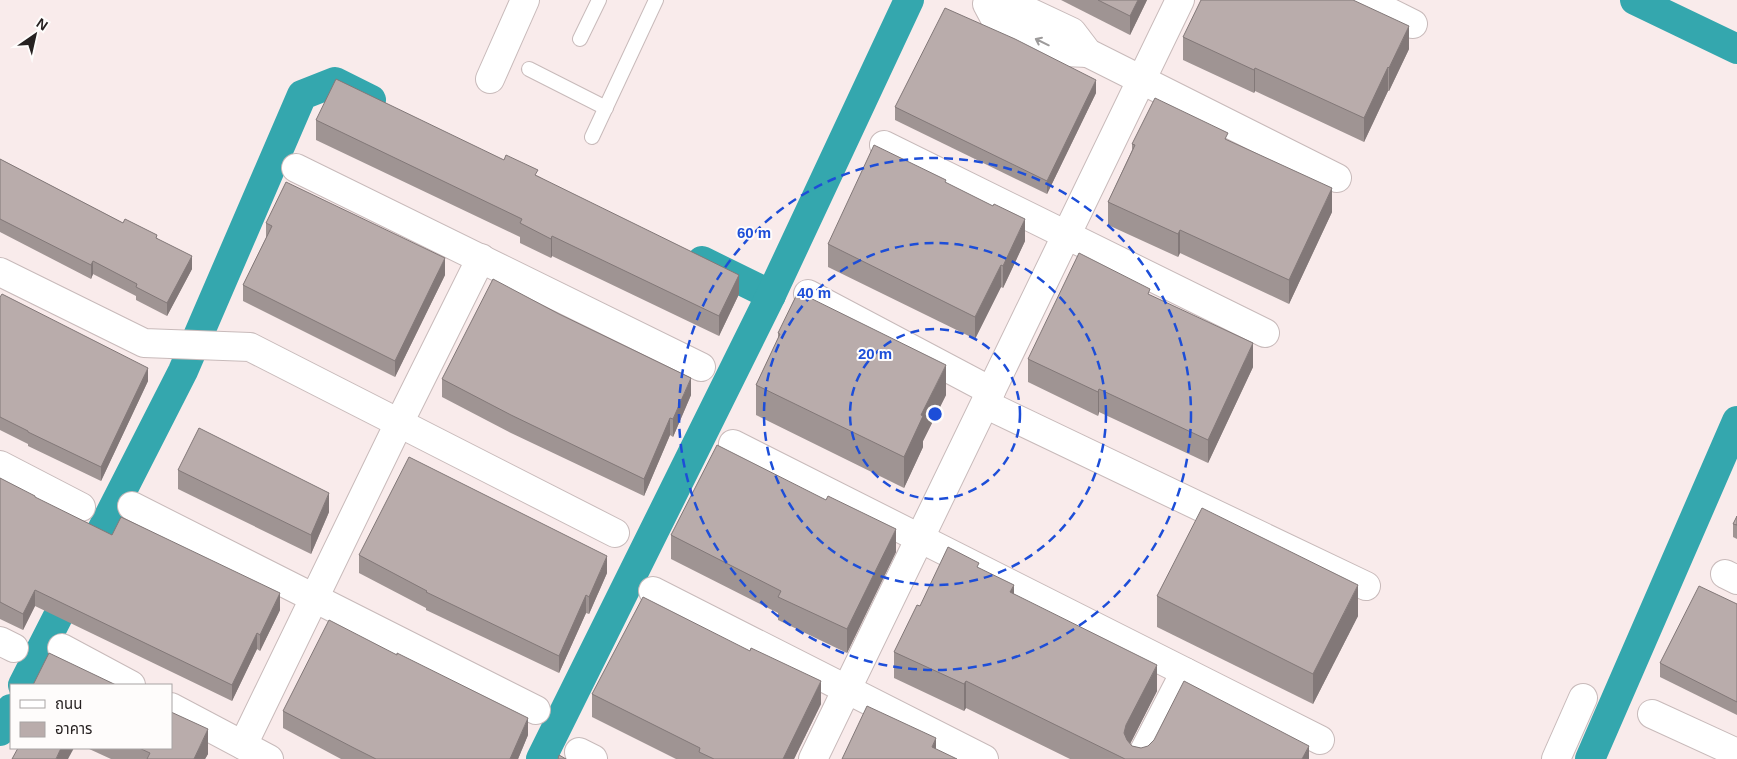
<svg xmlns="http://www.w3.org/2000/svg" width="1737" height="759" font-family="Arial,'Noto Sans Thai',sans-serif">
<style>
.lines{fill:none;stroke-linecap:round;stroke-linejoin:round}
.canal{stroke:#34a7ae;stroke-width:30}
.service-casing{stroke:#c8baba;stroke-width:16}
.minor-casing{stroke:#c8baba;stroke-width:30}
.service{stroke:#fff;stroke-width:14}
.minor{stroke:#fff;stroke-width:28}
.wall{fill:#9f9493}
.shaded-wall{fill:#827878}
.building{fill:#b9acab;stroke:#827878}
.oneway{stroke:#9d9b9b}
.ring{fill:none;stroke:#1d4ed8;stroke-width:2.5;stroke-dasharray:9 6}
.centre{fill:#1d4ed8;stroke:#fefcfb;stroke-width:2.5}
.ring-label{font-size:15px;text-anchor:middle;font-weight:bold;fill:#1d4ed8;stroke:#fefcfb;stroke-width:4;stroke-linejoin:round;paint-order:stroke}
</style>
<rect width="100%" height="100%" fill="#f9ebeb"/>
<g class="lines">
<!-- canal -->
<g class="canal">
<path d="M 1635,0 L 1737,49"/>
<path d="M 702,261 L 771,295"/>
<path d="M 23,685 L 183,371 L 302,95 L 335,82 L 371,100"/>
<path d="M 0,731 L 11,709"/>
<path d="M 541,759 L 771,295 L 909,0"/>
<path d="M 1590,759 L 1737,421"/>
</g>
<defs>
<g id="service">
<path d="M 580,39 L 599,0"/>
<path d="M 529,69 L 606,108"/>
<path d="M 592,137 L 656,0"/>
</g>
<g id="minor">
<path d="M 1004,0 L 1072,32 L 1088,53 L 1337,178"/>
<path d="M 1365,0 L 1413,24"/>
<path d="M 987,4 L 995,19 L 1064,52 L 1088,53"/>
<path d="M 490,79 L 525,0"/>
<path d="M 884,145 L 1265,333"/>
<path d="M 296,168 L 701,367"/>
<path d="M 0,272 L 144,343 L 250,347 L 615,533"/>
<path d="M 808,294 L 991,391"/>
<path d="M 985,404 L 1366,586"/>
<path d="M 733,444 L 1320,740"/>
<path d="M 0,465 L 81,507"/>
<path d="M 132,506 L 536,710"/>
<path d="M 1725,574 L 1737,580"/>
<path d="M 653,591 L 984,759"/>
<path d="M 0,641 L 14,648"/>
<path d="M 62,648 L 131,685"/>
<path d="M 171,707 L 269,759"/>
<path d="M 1652,714 L 1737,753"/>
<path d="M 243,745 L 399,423 L 481,258"/>
<path d="M 579,752 L 593,759"/>
<path d="M 813,759 L 1180,0"/>
<path d="M 1140,759 L 1185,672"/>
<path d="M 1556,759 L 1583,698"/>
</g>
</defs>
<!-- service casing -->
<use href="#service" class="service-casing"/>
<!-- minor casing -->
<use href="#minor" class="minor-casing"/>
<!-- service -->
<use href="#service" class="service"/>
<!-- minor -->
<use href="#minor" class="minor"/>
</g>
<!-- wall -->
<g class="wall">
<path d="M 1061,0 L 1147,0 L 1130,35 Z"/>
<path d="M 1183,37 L 1409,49 L 1389,91 L 1388,91 L 1364,142 L 1255,91 L 1254,93 L 1183,60 Z"/>
<path d="M 1096,93 L 1047,194 L 895,120 L 895,107 Z"/>
<path d="M 316,120 L 538,176 L 739,294 L 719,336 L 552,256 L 551,258 L 520,243 L 520,237 L 316,140 Z"/>
<path d="M 1228,140 L 1332,212 L 1289,304 L 1180,253 L 1178,257 L 1108,225 L 1108,202 L 1132,150 L 1132,144 Z"/>
<path d="M 0,159 L 123,223 L 157,238 L 192,269 L 167,316 L 136,300 L 136,296 L 93,274 L 91,279 L 0,232 Z"/>
<path d="M 946,183 L 1025,241 L 1003,288 L 1001,287 L 975,339 L 828,267 L 828,244 Z"/>
<path d="M 266,223 L 445,275 L 395,377 L 243,301 L 243,285 L 266,238 Z"/>
<path d="M 1150,295 L 1253,367 L 1208,463 L 1099,412 L 1098,416 L 1028,382 L 1028,359 Z"/>
<path d="M 0,297 L 148,381 L 101,481 L 28,446 L 28,444 L 0,430 Z"/>
<path d="M 778,333 L 946,395 L 923,441 L 923,447 L 904,488 L 756,415 L 756,385 L 778,339 Z"/>
<path d="M 442,379 L 691,395 L 673,437 L 670,435 L 644,496 L 511,433 L 442,397 Z"/>
<path d="M 178,470 L 329,512 L 311,554 L 178,489 Z"/>
<path d="M 0,478 L 35,498 L 112,535 L 280,610 L 260,651 L 257,649 L 232,701 L 35,606 L 23,630 L 0,619 Z"/>
<path d="M 1737,516 L 1737,539 L 1733,537 L 1733,524 Z"/>
<path d="M 671,535 L 896,552 L 847,653 L 778,620 L 778,613 L 671,559 Z"/>
<path d="M 359,555 L 607,573 L 589,614 L 586,613 L 559,673 L 426,610 L 426,608 L 359,573 Z"/>
<path d="M 979,568 L 1014,594 L 1157,691 L 1130,744 L 1132,746 L 1141,748 L 1309,759 L 1070,759 L 966,708 L 964,711 L 894,678 L 894,652 L 920,606 Z"/>
<path d="M 1157,596 L 1358,616 L 1313,704 L 1157,627 Z"/>
<path d="M 1737,604 L 1737,715 L 1660,677 L 1660,663 Z"/>
<path d="M 592,694 L 821,704 L 794,759 L 676,759 L 592,717 Z"/>
<path d="M 283,711 L 528,735 L 518,759 L 341,759 L 283,728 Z"/>
<path d="M 87,748 L 171,748 L 208,754 L 205,759 L 111,759 Z"/>
</g>
<!-- shaded-wall -->
<g class="shaded-wall">
<path d="M 1138,0 L 1147,0 L 1130,35 L 1130,16 Z"/>
<path d="M 1409,26 L 1409,49 L 1389,91 L 1389,68 Z"/>
<path d="M 1388,67 L 1388,91 L 1364,142 L 1364,118 Z"/>
<path d="M 1255,68 L 1255,91 L 1254,93 L 1254,70 Z"/>
<path d="M 1096,80 L 1096,93 L 1047,194 L 1047,181 Z"/>
<path d="M 1332,188 L 1332,212 L 1289,304 L 1289,280 Z"/>
<path d="M 1025,219 L 1025,241 L 1003,288 L 1003,266 Z"/>
<path d="M 1180,230 L 1180,253 L 1178,257 L 1178,234 Z"/>
<path d="M 552,236 L 552,256 L 551,258 L 551,239 Z"/>
<path d="M 192,256 L 192,269 L 167,316 L 167,303 Z"/>
<path d="M 445,258 L 445,275 L 395,377 L 395,361 Z"/>
<path d="M 93,261 L 93,274 L 91,279 L 91,265 Z"/>
<path d="M 1001,265 L 1001,287 L 975,339 L 975,317 Z"/>
<path d="M 739,275 L 739,294 L 719,336 L 719,316 Z"/>
<path d="M 1253,343 L 1253,367 L 1208,463 L 1208,440 Z"/>
<path d="M 946,365 L 946,395 L 923,441 L 923,447 L 904,488 L 904,457 L 921,415 Z"/>
<path d="M 148,368 L 148,381 L 101,481 L 101,467 Z"/>
<path d="M 691,378 L 691,395 L 673,437 L 673,419 Z"/>
<path d="M 1099,389 L 1099,412 L 1098,416 L 1098,392 Z"/>
<path d="M 670,418 L 670,435 L 644,496 L 644,479 Z"/>
<path d="M 329,493 L 329,512 L 311,554 L 311,535 Z"/>
<path d="M 896,529 L 896,552 L 847,653 L 847,629 Z"/>
<path d="M 607,556 L 607,573 L 589,614 L 589,597 Z"/>
<path d="M 1014,585 L 1014,612 L 1010,592 Z"/>
<path d="M 1358,585 L 1358,616 L 1313,704 L 1313,674 Z"/>
<path d="M 35,590 L 35,606 L 23,630 L 23,614 Z"/>
<path d="M 280,593 L 280,610 L 260,651 L 260,635 Z"/>
<path d="M 586,595 L 586,613 L 559,673 L 559,656 Z"/>
<path d="M 257,633 L 257,649 L 232,701 L 232,685 Z"/>
<path d="M 1157,665 L 1157,691 L 1126,752 L 1124,733 L 1126,725 Z"/>
<path d="M 821,681 L 821,704 L 794,759 L 783,759 Z"/>
<path d="M 966,681 L 966,708 L 964,711 L 964,684 Z"/>
<path d="M 528,718 L 528,735 L 518,759 L 510,759 Z"/>
<path d="M 208,729 L 208,754 L 205,759 L 194,759 Z"/>
<path d="M 936,738 L 936,759 L 932,747 Z"/>
<path d="M 1309,746 L 1309,759 L 1302,759 Z"/>
<path d="M 61,748 L 74,748 L 68,759 L 56,759 Z"/>
</g>
<!-- building -->
<g class="building">
<path d="M 1098,0 L 1138,0 L 1130,16 Z"/>
<path d="M 1201,0 L 1353,0 L 1409,26 L 1389,68 L 1388,67 L 1364,118 L 1255,68 L 1254,70 L 1183,37 Z"/>
<path d="M 945,8 L 1015,39 L 1096,80 L 1047,181 L 895,107 Z"/>
<path d="M 336,79 L 504,160 L 506,155 L 538,170 L 535,175 L 739,275 L 719,316 L 552,236 L 551,239 L 520,223 L 522,219 L 316,120 Z"/>
<path d="M 1155,98 L 1228,133 L 1225,139 L 1332,188 L 1289,280 L 1180,230 L 1178,234 L 1108,202 L 1135,145 L 1132,144 Z"/>
<path d="M 874,145 L 946,180 L 945,182 L 993,206 L 994,204 L 1025,219 L 1003,266 L 1001,265 L 975,317 L 828,244 Z"/>
<path d="M 0,159 L 123,223 L 125,219 L 157,235 L 156,238 L 192,256 L 167,303 L 136,287 L 137,284 L 93,261 L 91,265 L 0,219 Z"/>
<path d="M 286,182 L 445,258 L 395,361 L 243,285 L 272,226 L 266,223 Z"/>
<path d="M 1079,253 L 1150,289 L 1148,294 L 1253,343 L 1208,440 L 1099,389 L 1098,392 L 1028,359 Z"/>
<path d="M 493,279 L 559,314 L 691,378 L 673,419 L 670,418 L 644,479 L 511,415 L 442,379 Z"/>
<path d="M 798,292 L 946,365 L 921,415 L 923,416 L 904,457 L 756,385 L 780,334 L 778,333 Z"/>
<path d="M 2,294 L 148,368 L 101,467 L 28,432 L 28,431 L 0,417 L 0,297 Z"/>
<path d="M 199,428 L 329,493 L 311,535 L 178,470 Z"/>
<path d="M 717,445 L 826,500 L 828,496 L 896,529 L 847,629 L 778,597 L 781,591 L 671,535 Z"/>
<path d="M 409,457 L 607,556 L 589,597 L 586,595 L 559,656 L 426,592 L 427,591 L 359,555 Z"/>
<path d="M 0,478 L 35,496 L 35,497 L 112,535 L 121,517 L 280,593 L 260,635 L 257,633 L 232,685 L 35,590 L 23,614 L 0,602 Z"/>
<path d="M 1202,508 L 1358,585 L 1313,674 L 1157,596 Z"/>
<path d="M 1737,516 L 1737,525 L 1733,524 Z"/>
<path d="M 948,547 L 979,563 L 977,567 L 1014,585 L 1010,592 L 1157,665 L 1126,725 L 1124,733 L 1127,740 L 1132,746 L 1141,748 L 1148,746 L 1154,740 L 1184,681 L 1309,746 L 1302,759 L 1125,759 L 966,681 L 964,684 L 894,652 L 917,605 L 920,606 Z"/>
<path d="M 1699,586 L 1737,604 L 1737,702 L 1660,663 Z"/>
<path d="M 643,597 L 750,651 L 751,648 L 821,681 L 783,759 L 714,759 L 699,752 L 700,748 L 592,694 Z"/>
<path d="M 329,620 L 397,655 L 397,653 L 528,718 L 510,759 L 376,759 L 354,748 L 283,711 Z"/>
<path d="M 49,653 L 116,685 L 33,685 Z"/>
<path d="M 867,706 L 936,738 L 932,747 L 957,759 L 842,759 Z"/>
<path d="M 171,712 L 208,729 L 194,759 L 147,759 L 150,753 L 139,748 L 171,748 Z"/>
<path d="M 18,748 L 61,748 L 56,759 L 12,759 Z"/>
<path d="M 559,755 L 566,759 L 558,759 Z"/>
</g>
<!-- one-way arrows -->
<defs><path id="oneway-shaft" d="M-6 0H5M1.5-3L5.5 0L1.5 3" fill="none" stroke-width="1.6" stroke-linecap="round" stroke-linejoin="round" transform="scale(1.25)"/></defs>
<use class="oneway" href="#oneway-shaft" transform="translate(1042 42) rotate(-154)"/>
<!-- distance rings -->
<g class="ring">
<circle cx="935" cy="414" r="85"/>
<circle cx="935" cy="414" r="171"/>
<circle cx="935" cy="414" r="256"/>
</g>
<circle cx="935" cy="414" r="8" class="centre"/>
<g class="ring-label">
<text x="754" y="238">60 m</text>
<text x="814" y="298">40 m</text>
<text x="875" y="359">20 m</text>
</g>
<!-- legend -->
<rect x="10" y="684" width="162" height="65" fill="#fefcfb" stroke="#a8a4a4"/>
<rect x="20" y="700" width="25" height="8" fill="#ffffff" stroke="#a8a4a4"/>
<text x="55" y="709" font-size="15" fill="#262121">ถนน</text>
<rect x="20" y="722" width="25" height="15" fill="#b9acab" stroke="#a8a4a4"/>
<text x="55" y="734" font-size="15" fill="#262121">อาคาร</text>
<!-- north arrow -->
<g transform="translate(35 35) rotate(34)" stroke="#fefcfb" stroke-width="4" paint-order="stroke">
<path d="M0-4L9 19L0 12L-9 19Z" fill="#262121"/>
<text y="-8" font-size="14" font-weight="bold" text-anchor="middle" fill="#262121">N</text>
</g>
</svg>
